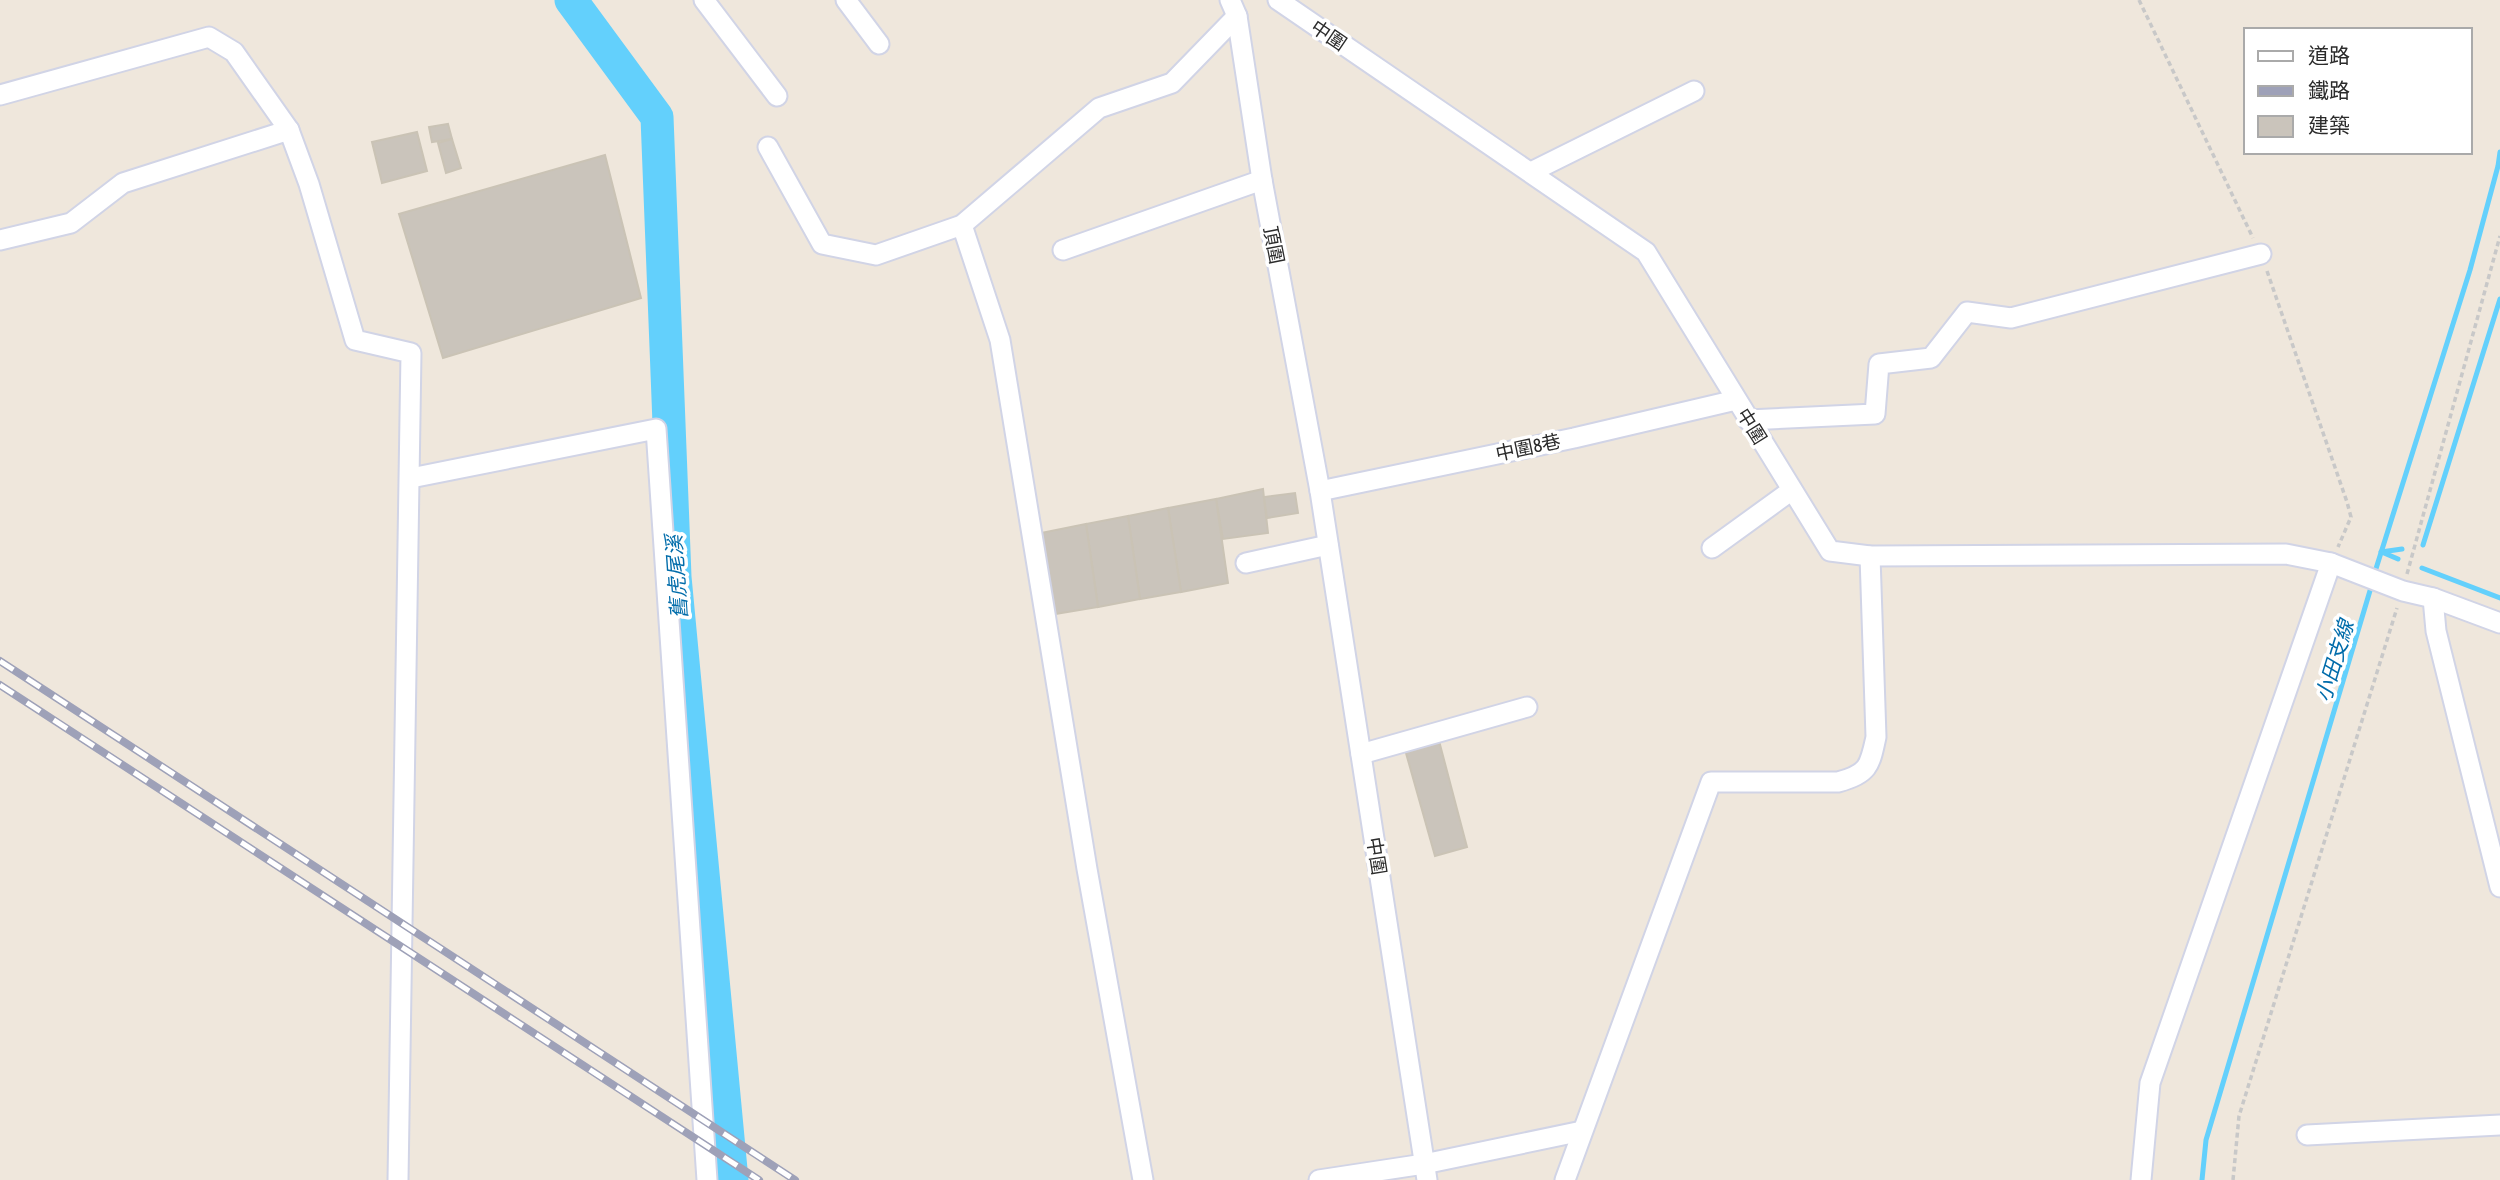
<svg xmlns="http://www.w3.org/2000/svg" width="2500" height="1180" font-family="'Asap Condensed','Noto Sans TC',sans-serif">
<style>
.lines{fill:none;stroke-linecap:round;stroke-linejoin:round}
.stream{stroke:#63d0fc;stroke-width:5}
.river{stroke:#63d0fc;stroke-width:33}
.building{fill:#cac4bb;stroke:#cac3b5;stroke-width:2}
.minor-casing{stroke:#d1d4e6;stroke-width:23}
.path{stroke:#c8c8c8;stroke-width:3.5;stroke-dasharray:5 3.5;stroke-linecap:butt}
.minor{stroke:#fff;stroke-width:19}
.rail-casing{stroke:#9ea1b8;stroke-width:8}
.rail{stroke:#fff;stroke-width:5;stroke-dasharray:16;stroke-linecap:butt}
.labels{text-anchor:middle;stroke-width:7;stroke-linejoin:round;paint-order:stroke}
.street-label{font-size:19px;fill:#2b2b2b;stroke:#fff}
.water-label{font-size:21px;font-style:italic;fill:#006caa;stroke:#fff}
</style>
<rect width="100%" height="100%" fill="#efe7dc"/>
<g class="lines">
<!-- stream -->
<g class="stream">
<path d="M 2423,545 L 2500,299"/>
<path d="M 2381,552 L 2402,549"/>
<path d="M 2384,553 L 2398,559"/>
<path d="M 2422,568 L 2500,598"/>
<path d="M 2374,575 L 2470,270 L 2498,166 L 2500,152"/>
<path d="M 2202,1180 L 2206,1140 L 2372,584"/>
</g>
<!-- river -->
<path class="river" d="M 571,0 L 657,117 L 675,577 L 732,1180"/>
</g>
<!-- building -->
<g class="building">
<path d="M 448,124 L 452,139 L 432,142 L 429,127 Z"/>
<path d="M 417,132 L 427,171 L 382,183 L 372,142 Z"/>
<path d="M 452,139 L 461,168 L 446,173 L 438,143 Z"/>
<path d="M 605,155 L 641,298 L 443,358 L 399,214 Z"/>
<path d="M 1263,489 L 1268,533 L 1223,539 L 1216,499 Z"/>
<path d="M 1295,493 L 1298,513 L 1267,518 L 1264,497 Z"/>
<path d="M 1216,499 L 1228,583 L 1181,592 L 1168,508 Z"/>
<path d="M 1168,508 L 1181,592 L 1140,599 L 1128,516 Z"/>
<path d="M 1128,516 L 1140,599 L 1098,607 L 1086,524 Z"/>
<path d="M 1086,524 L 1098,607 L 1055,614 L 1041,533 Z"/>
<path d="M 1438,737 L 1467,847 L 1435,856 L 1404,746 Z"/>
</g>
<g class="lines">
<defs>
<g id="minor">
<path d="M 704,0 L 777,96"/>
<path d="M 846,0 L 879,44"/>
<path d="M 1230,0 L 1237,16 L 1262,180 L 1320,491 L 1427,1180"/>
<path d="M 1278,0 L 1646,252 L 1830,551 L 1870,556 L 2286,554 L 2331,563 L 2403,591 L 2433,598 L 2436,631 L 2500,887"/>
<path d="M 0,95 L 209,37 L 234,52 L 289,130 L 309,184 L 355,340 L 411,353 L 398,1180"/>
<path d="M 768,147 L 822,244 L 876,255 L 962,225 L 1099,108 L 1172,83 L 1237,16"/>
<path d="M 1531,172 L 1694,91"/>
<path d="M 962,225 L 1000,340 L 1087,869 L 1143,1180"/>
<path d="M 0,240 L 71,223 L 123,183 L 289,130"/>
<path d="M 1063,250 L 1262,180"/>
<path d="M 1748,420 L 1875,414 L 1879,364 L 1931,358 L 1967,312 L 2011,318 L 2261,254"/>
<path d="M 411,478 L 656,429 L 707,1180"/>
<path d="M 1320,491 L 1574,438 L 1736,400"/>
<path d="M 1712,548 L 1792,490"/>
<path d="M 1246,563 L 1328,545"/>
<path d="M 2433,598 L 2500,623"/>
<path d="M 1361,754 L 1527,707"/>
<path d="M 2307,1135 L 2500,1125"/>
<path d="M 1319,1180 L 1424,1164 L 1582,1131"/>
<path d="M 1565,1180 L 1711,782 L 1838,782 C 1869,774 1870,765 1876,737 L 1870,556"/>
<path d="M 2141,1180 L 2150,1083 L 2331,563"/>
</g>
</defs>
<!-- minor casing -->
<use href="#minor" class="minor-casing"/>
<!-- path -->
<g class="path">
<path d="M 2139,0 L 2253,238"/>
<path d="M 2267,271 L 2347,502 L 2351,517 L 2338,547"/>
<path d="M 2407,574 L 2500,236"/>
<path d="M 2233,1180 L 2239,1116 L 2397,608"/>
</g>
<!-- minor -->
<use href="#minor" class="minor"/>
<defs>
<g id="rail">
<path d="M 0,661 L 795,1180"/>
<path d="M 0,685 L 759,1180"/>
</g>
</defs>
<!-- rail casing -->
<use href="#rail" class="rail-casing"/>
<!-- rail -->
<use href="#rail" class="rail"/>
</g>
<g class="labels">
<!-- street labels -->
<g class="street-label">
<text transform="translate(1329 35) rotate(34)" y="7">中圍</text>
<text transform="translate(1274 245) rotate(79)" y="7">頂圍</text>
<text transform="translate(1752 426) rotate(58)" y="7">中圍</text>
<text transform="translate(1528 447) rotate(-12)" y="7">中圍8巷</text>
<text transform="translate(1377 856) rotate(81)" y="7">中圍</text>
</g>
<!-- water labels -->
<g class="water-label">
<text transform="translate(677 577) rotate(-94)" y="7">舊虎尾溪</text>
<text transform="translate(2335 661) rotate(-73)" y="7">小田支線</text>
</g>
</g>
<!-- legend -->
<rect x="2244" y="28" width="228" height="126" fill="#ffffff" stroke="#aaaaaa" stroke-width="2"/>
<rect x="2258" y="51" width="35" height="10" fill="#ffffff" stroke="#aaaaaa" stroke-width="2"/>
<text x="2308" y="63" font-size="21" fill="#2b2b2b">道路</text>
<rect x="2258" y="86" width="35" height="10" fill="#9ea1b8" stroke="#aaaaaa" stroke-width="2"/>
<text x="2308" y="98" font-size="21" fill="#2b2b2b">鐵路</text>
<rect x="2258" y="116" width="35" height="21" fill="#cac4bb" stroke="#aaaaaa" stroke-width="2"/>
<text x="2308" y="133" font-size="21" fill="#2b2b2b">建築</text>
</svg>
